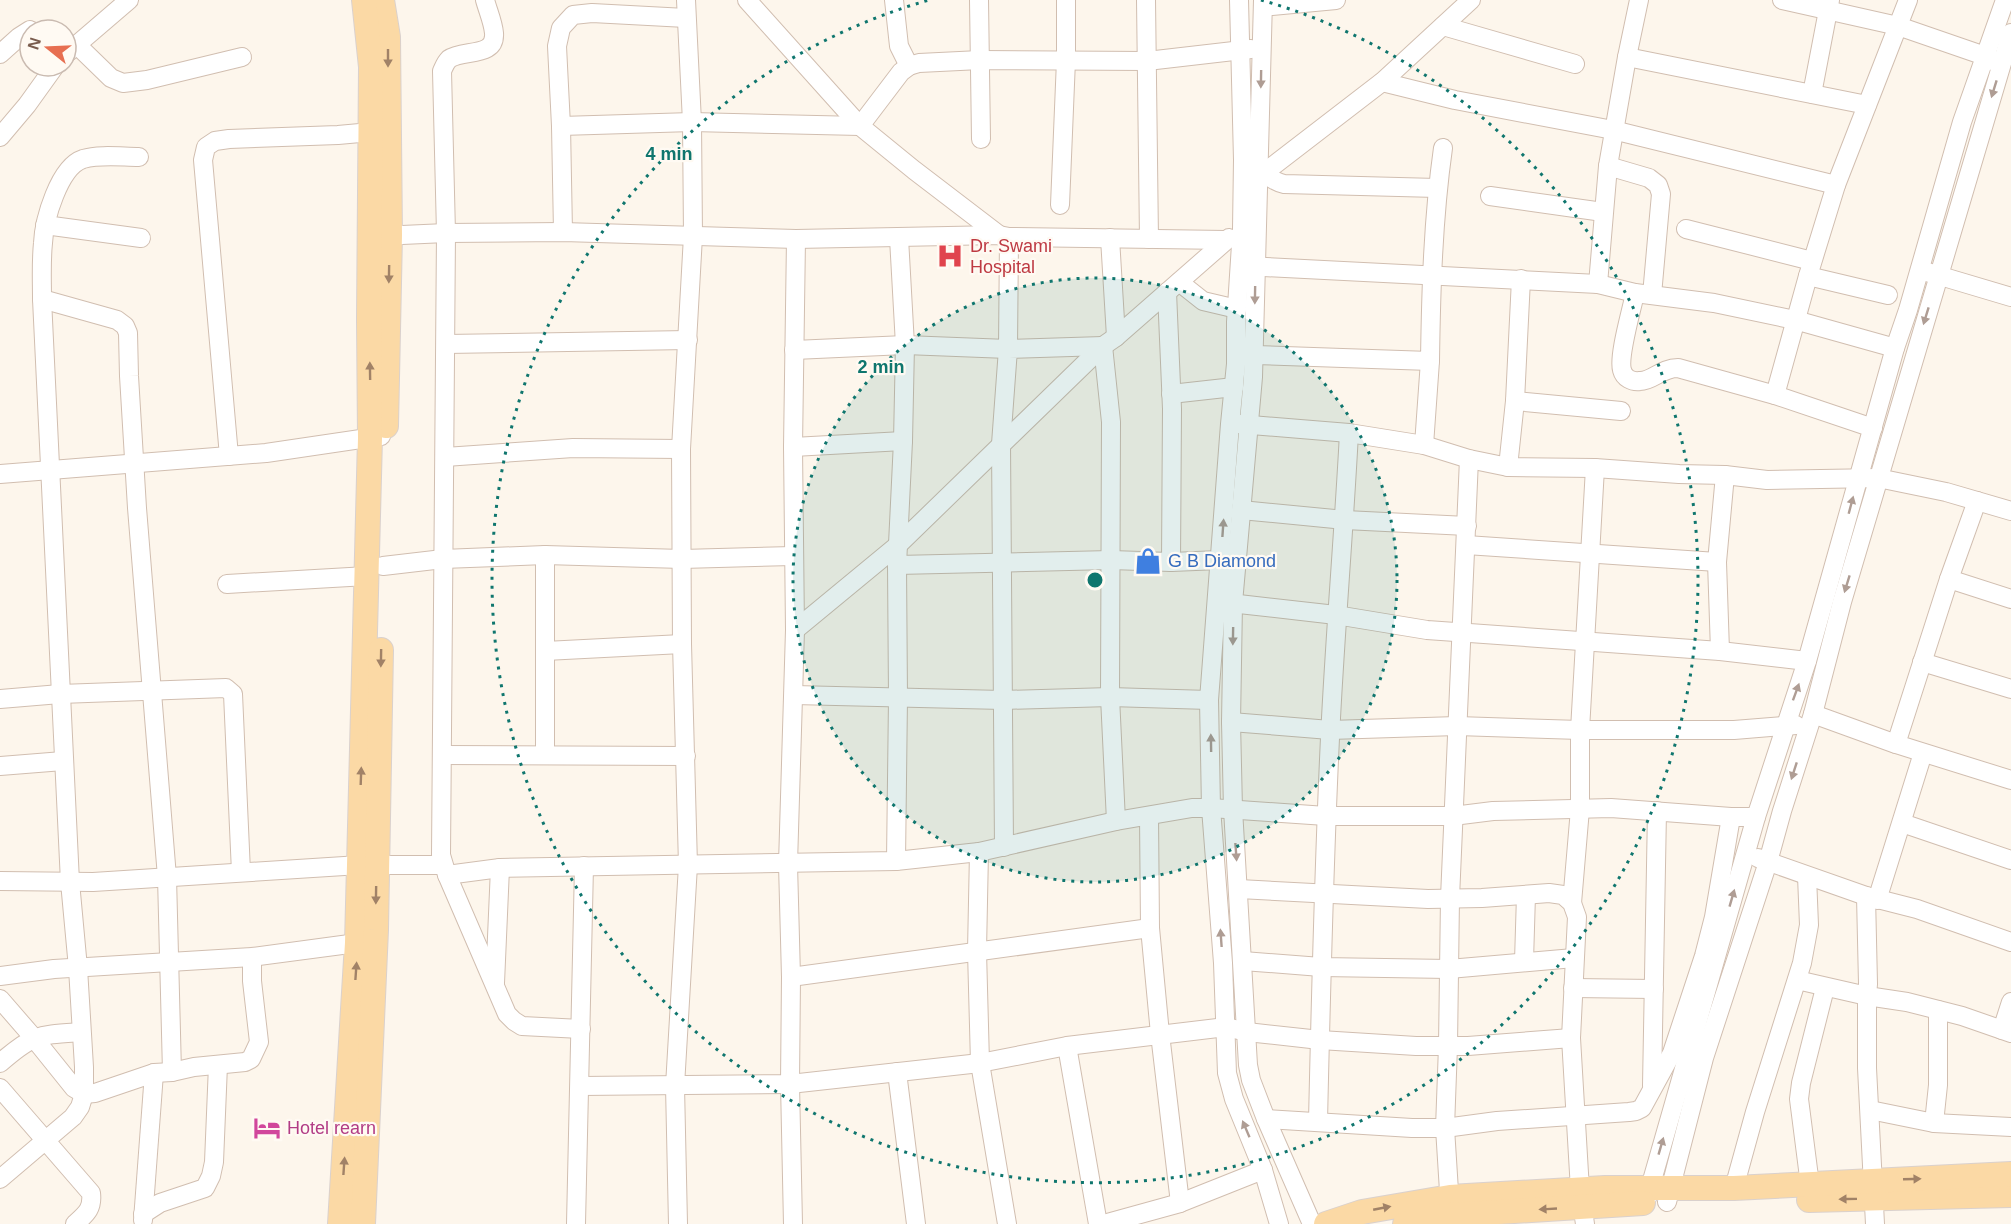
<svg xmlns="http://www.w3.org/2000/svg" width="2011" height="1224" font-family="Arial,sans-serif">
<style>
.lines{fill:none;stroke-linecap:round;stroke-linejoin:round}
.minor-casing{stroke:#d1beb0;stroke-width:20}
.major-casing{stroke:#dad1cd;stroke-width:26}
.minor{stroke:#fff;stroke-width:18}
.major{stroke:#fbd9a5;stroke-width:24}
.oneway{fill:#a18267}
.oneway2{fill:#af9d94}
.ring{fill:none;stroke:#0f766e;stroke-width:3;stroke-dasharray:3 6}
.labels{text-anchor:middle;stroke-width:4.5;stroke-linejoin:round;paint-order:stroke}
.health-label{font-size:18px;fill:#be3a42;stroke:#fffaf3;text-anchor:start}
.shop-label{font-size:18px;fill:#366cbe;stroke:#fffaf3;text-anchor:start}
.hotel-label{font-size:18px;fill:#b23c85;stroke:#fffaf3;text-anchor:start}
.centre{fill:#0f766e;stroke:#fffaf3;stroke-width:3}
.ring-label{font-size:18px;text-anchor:middle;font-weight:bold;fill:#0f766e;stroke:#fffaf3;stroke-width:4.5;stroke-linejoin:round;paint-order:stroke}
</style>
<rect width="100%" height="100%" fill="#fdf6ec"/>
<g class="lines">
<defs>
<g id="minor">
<path d="M 485,0 C 488,11 493,22 494,33 C 496,58 463,49 449,59 C 445,63 444,67 442,71 L 446,233 L 441,855 L 447,875 L 507,1014 L 514,1021 L 522,1026 L 581,1029"/>
<path d="M 747,0 L 860,126 L 914,170 L 999,235"/>
<path d="M 894,0 L 899,46 L 909,66"/>
<path d="M 979,0 L 981,139"/>
<path d="M 1146,0 L 1149,239"/>
<path d="M 1239,0 L 1243,160 L 1242,229 L 1236,322 L 1236,364 L 1230,424 L 1209,700 L 1211,808 L 1223,963 L 1227,1073 L 1234,1099 L 1263,1170 L 1279,1224"/>
<path d="M 1263,0 L 1253,377 L 1233,603 L 1231,722 L 1233,809 L 1248,1065 L 1251,1080 L 1266,1119 L 1312,1224"/>
<path d="M 1782,0 L 1898,26 L 1985,56 L 1993,61"/>
<path d="M 1263,7 L 1336,0"/>
<path d="M 1443,26 L 1575,64"/>
<path d="M 77,45 L 111,78 L 123,83 L 147,80 L 242,57"/>
<path d="M 0,54 L 19,37 L 30,30"/>
<path d="M 66,54 L 129,0"/>
<path d="M 1627,57 L 1867,105"/>
<path d="M 1382,82 L 1455,100 L 1613,130 L 1836,185"/>
<path d="M 1812,94 L 1830,0"/>
<path d="M 561,126 L 692,122 L 860,126 L 901,72 L 909,66 L 919,63 L 980,60 L 1147,61 L 1251,49"/>
<path d="M 0,137 L 27,105 L 55,66"/>
<path d="M 1608,166 L 1649,178 L 1658,185 L 1661,194 L 1652,295"/>
<path d="M 1255,167 C 1267,173 1270,181 1284,184 L 1437,188"/>
<path d="M 1265,172 L 1382,82 L 1471,0"/>
<path d="M 1490,196 L 1603,212"/>
<path d="M 1060,205 L 1066,60 L 1066,0"/>
<path d="M 45,225 L 141,238"/>
<path d="M 1686,229 L 1812,261"/>
<path d="M 563,232 L 561,126 L 557,46 L 561,28 L 573,15 L 592,13 L 686,18"/>
<path d="M 380,236 L 446,233 L 563,232 L 796,239 L 999,235 L 1009,237 L 1226,240"/>
<path d="M 1110,238 L 1116,337"/>
<path d="M 1245,266 L 1598,284 L 1635,293 L 1714,303 L 1795,320 L 1895,348"/>
<path d="M 1927,272 L 2011,297"/>
<path d="M 1808,276 L 1888,295"/>
<path d="M 1179,282 L 1203,301 L 1237,309"/>
<path d="M 1598,284 L 1608,166 L 1627,57 L 1639,0"/>
<path d="M 1167,292 L 1172,409 L 1171,562"/>
<path d="M 1635,293 C 1632,309 1618,356 1622,370 C 1624,378 1632,382 1640,381 C 1653,381 1661,368 1678,368 L 1775,395 L 1873,428"/>
<path d="M 42,299 L 117,320 L 125,326 L 128,333 L 129,376 L 137,508 L 167,877 L 172,1072"/>
<path d="M 446,344 L 688,340"/>
<path d="M 794,350 L 905,345 L 1008,349 L 1009,237"/>
<path d="M 1254,355 L 1430,361 C 1431,290 1433,219 1443,148"/>
<path d="M 1171,394 L 1234,387"/>
<path d="M 1775,395 L 1808,276 L 1836,185 L 1908,0"/>
<path d="M 1515,401 L 1621,411"/>
<path d="M 1239,424 L 1349,433 L 1424,445 L 1469,459 L 1508,467 L 1595,468 L 1679,474 L 1725,475 L 1767,480 L 1878,478 L 1946,492 L 2011,511"/>
<path d="M 1424,445 L 1430,361"/>
<path d="M 793,447 L 903,441"/>
<path d="M 229,456 L 203,160 L 206,147 L 215,141 L 229,139 L 338,135 L 371,132"/>
<path d="M 445,457 L 573,448 L 681,449"/>
<path d="M 1508,467 L 1515,401 L 1521,279"/>
<path d="M 0,474 L 266,453 L 381,436"/>
<path d="M 1241,510 L 1345,520 L 1467,526"/>
<path d="M 1466,545 L 1717,562"/>
<path d="M 897,565 L 1111,560 L 1171,562 L 1220,560"/>
<path d="M 383,566 L 443,559 L 545,555 L 682,559 L 793,556"/>
<path d="M 1949,579 L 2011,599"/>
<path d="M 227,584 L 367,576"/>
<path d="M 1221,602 L 1336,615 L 1427,630 L 1720,651 L 1807,661"/>
<path d="M 795,630 L 898,545 L 1103,346 L 1116,337 L 1229,238"/>
<path d="M 545,651 L 682,644"/>
<path d="M 1720,651 L 1717,562 L 1725,475"/>
<path d="M 1922,662 L 2011,689"/>
<path d="M 794,695 L 1003,700 L 1110,697 L 1209,700"/>
<path d="M 0,699 L 60,694 L 226,688 L 233,694 L 241,872"/>
<path d="M 1813,714 L 1896,744 L 2011,780"/>
<path d="M 1231,722 L 1330,730 L 1457,726 L 1580,730 L 1734,730 L 1796,725"/>
<path d="M 1896,744 L 1949,579 L 1977,501"/>
<path d="M 545,754 L 545,555"/>
<path d="M 443,755 L 686,756"/>
<path d="M 0,766 L 63,761"/>
<path d="M 1149,816 L 1150,928 L 1160,1034 L 1180,1203"/>
<path d="M 1902,823 L 2011,860"/>
<path d="M 1004,847 L 1001,444 L 1008,349 L 1103,346 L 1111,422 L 1110,697 L 1116,821"/>
<path d="M 979,852 L 977,951 L 980,1063 L 1007,1224"/>
<path d="M 1758,858 L 1866,896 L 1917,909 L 2011,942"/>
<path d="M 896,861 L 898,698 L 897,565 L 903,441 L 905,345 L 899,238"/>
<path d="M 447,875 L 500,868 L 896,861 L 979,852 L 1116,821 L 1192,808 L 1211,808 L 1326,816 L 1453,816 L 1493,811 L 1611,808 L 1731,817 L 1756,817"/>
<path d="M 0,881 L 93,882 L 360,865 L 443,865"/>
<path d="M 1239,889 L 1428,899 L 1482,898 L 1549,893 L 1563,895 L 1572,903 L 1577,917 L 1571,1038 L 1580,1190 L 1585,1224"/>
<path d="M 1866,896 L 1868,984 L 1867,996 L 1867,1068 L 1875,1224"/>
<path d="M 1877,900 L 1923,753"/>
<path d="M 1572,903 L 1580,809 L 1580,730 L 1595,468"/>
<path d="M 1243,961 L 1321,967 L 1449,969 L 1574,958"/>
<path d="M 1524,961 L 1526,895"/>
<path d="M 0,976 L 54,969 L 252,957 L 357,943"/>
<path d="M 791,977 L 1150,928"/>
<path d="M 1797,980 L 1867,996 L 1907,1002 L 1962,1016 L 2011,1033"/>
<path d="M 495,983 L 500,868"/>
<path d="M 1573,988 L 1654,989"/>
<path d="M 0,999 L 33,1037 L 74,1088 L 84,1094 L 95,1093 L 154,1073 L 172,1072 L 194,1067 L 245,1062 L 251,1059 L 259,1042 L 252,981 L 252,957"/>
<path d="M 2002,1030 L 2011,1002"/>
<path d="M 1067,1046 L 1098,1224"/>
<path d="M 0,1063 C 33,1034 38,1035 81,1032"/>
<path d="M 897,1072 L 916,1224"/>
<path d="M 580,1086 L 790,1084 L 980,1063 L 1067,1046 L 1226,1027 L 1247,1032 L 1320,1040 L 1416,1046 L 1468,1046 L 1571,1038"/>
<path d="M 1652,1086 L 1657,811"/>
<path d="M 0,1088 L 91,1193 C 93,1209 86,1214 75,1224"/>
<path d="M 1870,1110 L 1934,1123 L 1938,1085 L 1938,1010"/>
<path d="M 1266,1119 L 1412,1128 L 1445,1128 L 1497,1121 L 1629,1112 L 1636,1111 L 1642,1108 L 1672,1053 L 1704,956 L 1714,917 L 1731,817"/>
<path d="M 1318,1122 C 1321,987 1324,853 1331,718 C 1336,623 1344,528 1349,433"/>
<path d="M 1934,1123 L 2011,1127"/>
<path d="M 0,1179 L 73,1117 L 80,1107 L 84,1094 L 84,1067 L 78,968 L 70,882 L 42,299 C 42,280 41,262 43,243 C 44,220 59,167 83,159 C 100,154 122,157 139,157"/>
<path d="M 1810,1185 L 1799,1099 L 1801,1083 L 1825,988"/>
<path d="M 1734,1188 L 1755,1112 L 1802,963 L 1809,925 L 1807,876"/>
<path d="M 1647,1198 L 1756,817 L 1807,661 L 1895,348 L 1908,310 L 1962,122 L 2005,0"/>
<path d="M 1667,1202 L 1704,1058 L 1768,862 L 1782,811 L 1813,714 L 1842,602 L 2011,33"/>
<path d="M 1450,1207 L 1445,1128 L 1448,1046 L 1450,898 L 1469,459"/>
<path d="M 143,1214 L 160,1203 L 205,1188 L 211,1176 L 214,1162 L 218,1065"/>
<path d="M 143,1220 L 154,1073"/>
<path d="M 576,1224 L 584,866"/>
<path d="M 678,1224 L 675,1086 L 688,865 L 682,644 L 681,449 L 693,236 L 692,122 L 686,0"/>
<path d="M 793,1224 L 790,1084 L 791,977 L 788,864 L 795,630 L 793,447 L 796,239"/>
<path d="M 1104,1224 L 1180,1203 L 1263,1170"/>
</g>
<g id="major">
<path d="M 382,0 L 388,37 L 390,235 L 386,426"/>
<path d="M 1809,1200 L 2011,1195"/>
<path d="M 340,1224 L 357,943 L 370,438 L 369,320 L 371,67 L 364,0"/>
<path d="M 363,1224 L 376,930 L 381,650"/>
<path d="M 1326,1224 L 1362,1212 L 1450,1197 L 1605,1188 L 1734,1188 L 2011,1174"/>
<path d="M 1405,1224 L 1450,1215 L 1643,1203"/>
</g>
</defs>
<!-- minor casing -->
<use href="#minor" class="minor-casing"/>
<!-- major casing -->
<use href="#major" class="major-casing"/>
<!-- minor -->
<use href="#minor" class="minor"/>
<!-- major -->
<use href="#major" class="major"/>
</g>
<!-- one-way arrows -->
<defs><path id="oneway-solid" d="M-6-.8H1V-3.2L6.5 0L1 3.2V.8H-6Z" transform="scale(1.5)"/></defs>
<g class="oneway">
<use href="#oneway-solid" transform="translate(388 58) rotate(90)"/>
<use href="#oneway-solid" transform="translate(389 274) rotate(91)"/>
<use href="#oneway-solid" transform="translate(370 371) rotate(-91)"/>
<use href="#oneway-solid" transform="translate(381 658) rotate(91)"/>
<use href="#oneway-solid" transform="translate(361 776) rotate(-88)"/>
<use href="#oneway-solid" transform="translate(376 895) rotate(91)"/>
<use href="#oneway-solid" transform="translate(356 971) rotate(-86)"/>
<use href="#oneway-solid" transform="translate(344 1166) rotate(-86)"/>
<use href="#oneway-solid" transform="translate(1912 1179) rotate(-2)"/>
<use href="#oneway-solid" transform="translate(1848 1199) rotate(179)"/>
<use href="#oneway-solid" transform="translate(1382 1208) rotate(-11)"/>
<use href="#oneway-solid" transform="translate(1548 1209) rotate(177)"/>
</g>
<g class="oneway2">
<use href="#oneway-solid" transform="translate(1261 79) rotate(91)"/>
<use href="#oneway-solid" transform="translate(1994 89) rotate(107)"/>
<use href="#oneway-solid" transform="translate(1255 295) rotate(91)"/>
<use href="#oneway-solid" transform="translate(1926 316) rotate(107)"/>
<use href="#oneway-solid" transform="translate(1851 505) rotate(-75)"/>
<use href="#oneway-solid" transform="translate(1223 528) rotate(-86)"/>
<use href="#oneway-solid" transform="translate(1847 584) rotate(107)"/>
<use href="#oneway-solid" transform="translate(1233 636) rotate(91)"/>
<use href="#oneway-solid" transform="translate(1796 692) rotate(-70)"/>
<use href="#oneway-solid" transform="translate(1211 743) rotate(-91)"/>
<use href="#oneway-solid" transform="translate(1794 771) rotate(108)"/>
<use href="#oneway-solid" transform="translate(1236 852) rotate(86)"/>
<use href="#oneway-solid" transform="translate(1732 898) rotate(-74)"/>
<use href="#oneway-solid" transform="translate(1221 938) rotate(-94)"/>
<use href="#oneway-solid" transform="translate(1246 1129) rotate(-113)"/>
<use href="#oneway-solid" transform="translate(1661 1146) rotate(-74)"/>
</g>
<!-- distance rings -->
<circle cx="1095" cy="580" r="302" fill="#0f766e" fill-opacity=".12"/>
<g class="ring">
<circle cx="1095" cy="580" r="302"/>
<path d="M1261 0A603 603 0 1 1 929 0"/>
</g>
<!-- icons -->
<defs>
<symbol id="hospital-bare" viewBox="-9 -9 18 18"><path d="M-5-5h3v3.5h4V-5h3V5h-3V1.5h-4V5h-3Z" fill="#e0444e" stroke="#fffaf3" stroke-width="2.5" paint-order="stroke"/></symbol>
<symbol id="shop-bare" viewBox="-9 -9 18 18"><path d="M-5-2.5h2.3a2.7 3.5 0 0 1 5.4 0H5L5.5 6h-11ZM-1.5-2.5h3a1.5 2.3 0 0 0-3 0Z" fill="#3f7fe0" stroke="#fffaf3" stroke-width="2.5" paint-order="stroke"/></symbol>
<symbol id="hotel-bare" viewBox="-9 -9 18 18"><path d="M-6-4.5h1.5V1H6V5H4.5V3h-9V5H-6ZM-4 0a1.8 1.8 0 1 1 3.6 0ZM.5 0V-2.5h3Q6-2.5 6 0Z" fill="#d1479c" stroke="#fffaf3" stroke-width="2.5" paint-order="stroke"/></symbol>
</defs>
<g fill-rule="evenodd">
<use href="#hospital-bare" x="931" y="237" width="38" height="38"/>
<use href="#shop-bare" x="1129" y="542" width="38" height="38"/>
<use href="#hotel-bare" x="248" y="1109" width="38" height="38"/>
</g>
<g class="labels">
<!-- health labels -->
<g class="health-label">
<text x="970" y="252">Dr. Swami<tspan x="970" dy="21">Hospital</tspan></text>
</g>
<!-- shop labels -->
<g class="shop-label">
<text x="1168" y="567">G B Diamond</text>
</g>
<!-- hotel labels -->
<g class="hotel-label">
<text x="287" y="1134">Hotel rearn</text>
</g>
</g>
<circle cx="1095" cy="580" r="9" class="centre"/>
<g class="ring-label">
<text x="669" y="160">4 min</text>
<text x="881" y="373">2 min</text>
</g>
<!-- north arrow -->
<g transform="translate(48 48) rotate(288)"><circle r="28" fill="#fffaf3" stroke="#cabbb1" stroke-width="1.5"/>
<path d="M0-4.5L10 22L0 15L-10 22Z" fill="#e76f51"/>
<text y="-9" font-size="16" font-weight="bold" text-anchor="middle" fill="#7a5c4d">N</text>
</g>
</svg>
